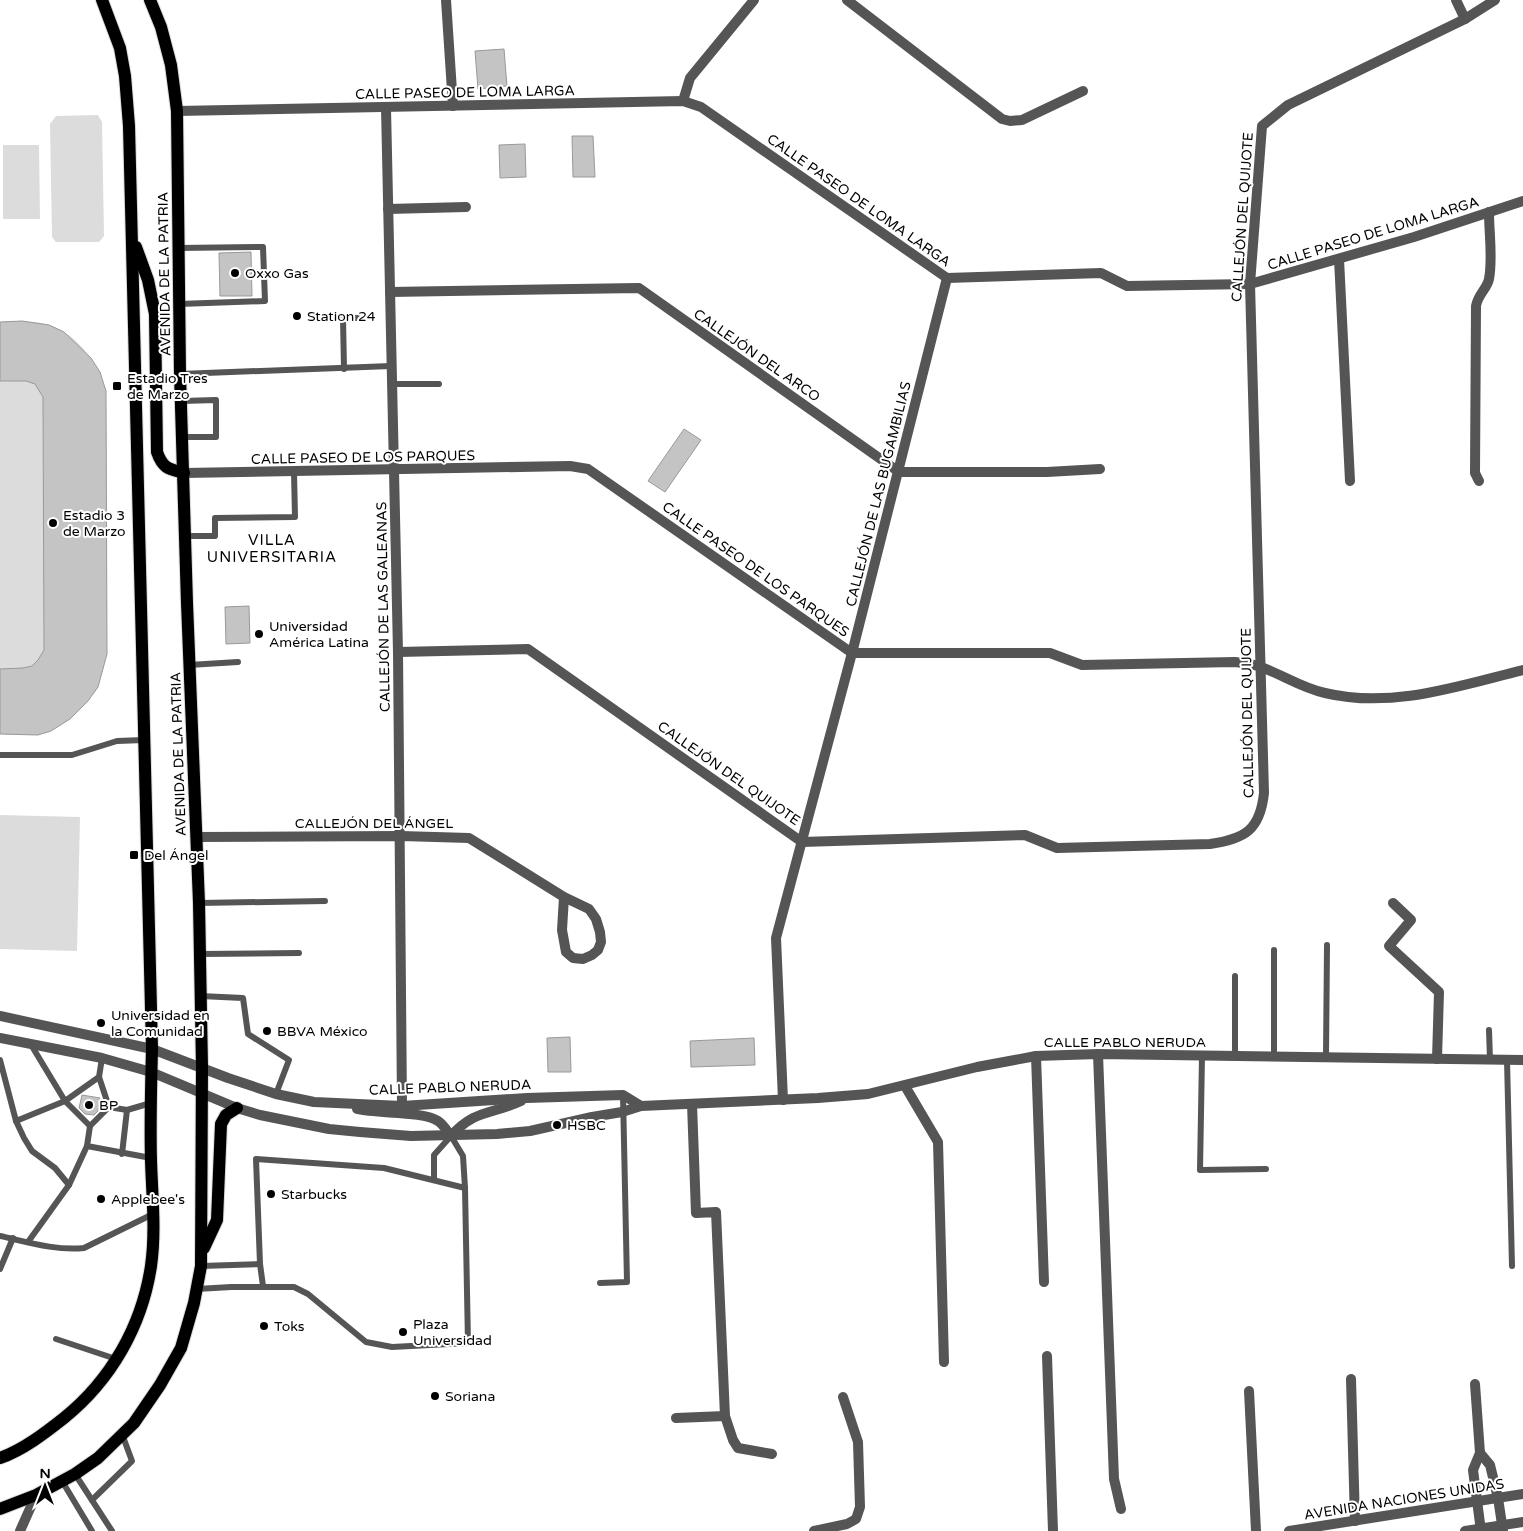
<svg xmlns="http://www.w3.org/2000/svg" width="1523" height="1531" font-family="'Varela Round',sans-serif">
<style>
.green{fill:#dcdcdc}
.building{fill:#c4c4c4;stroke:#999}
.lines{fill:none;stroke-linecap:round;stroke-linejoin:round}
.primary-casing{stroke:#dbdbdb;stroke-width:14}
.service{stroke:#555;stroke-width:6}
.minor{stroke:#555;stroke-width:10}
.tertiary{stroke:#555;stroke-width:10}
.primary{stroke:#000;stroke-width:12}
.poi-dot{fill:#000;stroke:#fff;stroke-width:2}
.labels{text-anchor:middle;stroke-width:4;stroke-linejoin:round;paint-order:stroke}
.street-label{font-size:14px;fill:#000;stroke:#fff}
.poi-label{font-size:14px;fill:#000;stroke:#fff;text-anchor:start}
.neighbourhood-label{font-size:15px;letter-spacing:1px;fill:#000;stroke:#fff}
</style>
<rect width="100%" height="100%" fill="#fff"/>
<!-- green -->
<g class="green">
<path d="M 98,115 L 102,122 L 104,236 L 99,242 L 56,242 L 52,237 L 50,124 L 56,116 Z"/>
<path d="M 3,145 L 39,145 L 40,219 L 3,219 Z"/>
<path d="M 22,321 C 31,322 41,322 49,325 C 79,335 97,363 106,391 L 107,654 L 98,687 L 88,701 L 70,719 L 38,735 L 0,734 L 0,322 Z"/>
<path d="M 0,815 L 80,817 L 77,951 L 0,949 Z"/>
</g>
<!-- building -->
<g class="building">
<path d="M 504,49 L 507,86 L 478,89 L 475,51 Z"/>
<path d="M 572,136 L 593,136 L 595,177 L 573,177 Z"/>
<path d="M 525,144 L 526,177 L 500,178 L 499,145 Z"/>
<path d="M 251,252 L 252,296 L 220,296 L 219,253 Z"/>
<path d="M 22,321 L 49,325 L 64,332 L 91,358 L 100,372 L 106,391 L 107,654 L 98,687 L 88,701 L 70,719 L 51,731 L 38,735 L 0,734 L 0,669 L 23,668 L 32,666 L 38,660 L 44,650 L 43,397 L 35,384 L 26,381 L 0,381 L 0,322 Z"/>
<path d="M 684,429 L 701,440 L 665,492 L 648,481 Z"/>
<path d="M 249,606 L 250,643 L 226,644 L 225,607 Z"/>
<path d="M 570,1037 L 571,1072 L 548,1072 L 547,1038 Z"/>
<path d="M 754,1038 L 755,1065 L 691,1067 L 690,1041 Z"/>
<path d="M 82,1095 L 100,1098 L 98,1111 L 94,1115 L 85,1114 L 79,1108 Z"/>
</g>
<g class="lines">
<defs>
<g id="primary">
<path d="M 136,247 L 148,280 L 155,314 L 157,452 C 163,469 169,469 184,473"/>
<path d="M 204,1248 L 217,1220 L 221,1124 L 226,1115 L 237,1108"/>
<path d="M 0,1458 C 23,1450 45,1433 64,1418 C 111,1380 142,1326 151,1266 C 156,1231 152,1195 151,1160 C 150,1123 151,1086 152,1049 L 129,126 L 125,76 L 120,48 L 102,0"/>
<path d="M 0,1509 L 36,1495 L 75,1474 L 98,1458 L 134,1423 L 160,1385 L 181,1348 L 194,1303 L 201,1266 L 202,1067 L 199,903 L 187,603 L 180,374 L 177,111 L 171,65 L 161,27 L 150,0"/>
</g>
</defs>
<!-- primary casing -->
<use href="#primary" class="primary-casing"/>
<!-- service -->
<g class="service">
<path d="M 178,248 L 263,247 L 265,301 L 179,304"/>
<path d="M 344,369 L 343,318 L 362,318"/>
<path d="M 180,374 L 391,366"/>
<path d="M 392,384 L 439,384"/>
<path d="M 182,401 L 216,400 L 216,437 L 183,437"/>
<path d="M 185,536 L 215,536 L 215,518 L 295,517 L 294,472"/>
<path d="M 189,665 L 238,662"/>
<path d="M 0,755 L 72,755 L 117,741 L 144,740"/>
<path d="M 199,903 L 325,901"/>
<path d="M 1274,950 L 1274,1057"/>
<path d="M 200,954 L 299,953"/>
<path d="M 1235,976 L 1235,1056"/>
<path d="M 200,996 L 243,998 L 248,1034 L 289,1060 L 276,1094"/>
<path d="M 1489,1030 L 1490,1060"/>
<path d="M 30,1043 L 65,1101 L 90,1126"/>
<path d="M 1202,1056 L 1200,1170 L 1266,1169"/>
<path d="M 1326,1057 L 1327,945"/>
<path d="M 0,1060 L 16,1121 L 24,1138 L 32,1151 L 55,1168 L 69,1185"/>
<path d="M 1507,1060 L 1512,1266"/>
<path d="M 99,1077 L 109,1107"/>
<path d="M 16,1121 L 65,1101 L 99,1077 L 102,1058"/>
<path d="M 87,1146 L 90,1126 L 109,1107 L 127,1110 L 151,1103"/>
<path d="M 122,1154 L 127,1110"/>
<path d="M 434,1180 L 434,1155 L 451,1136 L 463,1156 L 465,1188"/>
<path d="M 0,1236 C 27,1242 56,1251 84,1248 L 153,1214"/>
<path d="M 28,1242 L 69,1185 L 87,1146 L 151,1158"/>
<path d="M 201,1266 L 260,1264"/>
<path d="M 0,1269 L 13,1238"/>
<path d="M 600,1283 L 627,1282 L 623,1095"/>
<path d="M 197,1289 L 231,1287 L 294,1287 L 308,1294 L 366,1342 L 392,1347 L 468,1343 L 465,1188 L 384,1168 L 256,1159 L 260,1264 L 263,1286"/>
<path d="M 56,1339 L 116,1359"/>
<path d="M 75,1474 L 112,1531"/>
<path d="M 62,1481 L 92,1531"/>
<path d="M 92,1500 L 132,1461 L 122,1434"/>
</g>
<!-- minor -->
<g class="minor">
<path d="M 446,0 L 453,106"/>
<path d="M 847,0 L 1002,119 L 1010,121 L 1022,120 L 1083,91"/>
<path d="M 1456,0 L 1465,19"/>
<path d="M 683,101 L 690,78 L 754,0"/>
<path d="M 386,108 L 398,652 L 402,1106"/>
<path d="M 177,111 L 683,101 L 701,107 L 947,278 L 1101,273 L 1127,286 L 1250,284 L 1414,237 L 1523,201"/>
<path d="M 388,209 L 466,207"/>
<path d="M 1339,259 L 1350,481"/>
<path d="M 390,292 L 639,288 L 899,472 L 1047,472 L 1100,469"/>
<path d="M 184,473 L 570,466 L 588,469 L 852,653 L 1050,653 L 1082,665 L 1235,662 C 1244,663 1253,664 1261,667 C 1283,675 1302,688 1325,693 C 1392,709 1458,686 1523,670"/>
<path d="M 1479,481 L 1475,473 L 1476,306 C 1478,294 1487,289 1489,279 C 1493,258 1489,234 1489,212"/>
<path d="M 398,652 L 528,649 L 802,842 L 1025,835 L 1057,848 L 1210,844 C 1245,839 1260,830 1264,793 L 1250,284 L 1262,126 L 1288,105 L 1465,19 L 1495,0"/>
<path d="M 197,837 L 401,836 L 469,838 L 564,897 L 589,909 L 596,919 L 600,932 L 601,942 L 598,950 L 592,955 L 583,959 L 573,958 L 566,952 L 562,930 L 564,897"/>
<path d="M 1393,903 L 1411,920 L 1389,946 L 1439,992 L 1437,1059"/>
<path d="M 0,1016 L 152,1049 L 228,1078 L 276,1094 L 314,1102 L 402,1106 L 527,1098 L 623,1095 L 641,1106"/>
<path d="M 0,1038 L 102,1058 L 151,1072 L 237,1108 L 260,1115 L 329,1129 L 360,1132 L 411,1136 L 497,1134 L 530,1131 L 592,1117 L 622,1112 L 641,1106 L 818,1098 L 868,1094 L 977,1067 L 1036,1056 L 1098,1054 L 1523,1060"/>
<path d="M 1098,1054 L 1114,1479 L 1121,1509"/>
<path d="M 1036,1056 L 1044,1282"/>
<path d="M 905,1086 L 938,1142 L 944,1362"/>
<path d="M 783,1100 L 776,938 L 852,653 L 947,278"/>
<path d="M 357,1109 C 378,1114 423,1111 438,1121 C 443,1124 447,1131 451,1136 C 475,1109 491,1115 521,1101"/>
<path d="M 1047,1356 L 1053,1531"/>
<path d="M 1351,1379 L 1355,1521"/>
<path d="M 1475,1384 L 1480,1453 L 1473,1470 L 1481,1531"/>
<path d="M 1249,1391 L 1256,1531"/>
<path d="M 725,1416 L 733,1440 L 738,1448 L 772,1454"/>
<path d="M 676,1418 L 725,1416 L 716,1212 L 696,1213 L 692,1104"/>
<path d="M 1480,1453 L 1490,1465 L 1498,1498 L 1503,1531"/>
<path d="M 20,1531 L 36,1495"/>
<path d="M 814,1531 L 847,1524 L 856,1519 L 860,1507 L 858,1442 L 843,1397"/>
</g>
<!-- tertiary -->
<g class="tertiary">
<path d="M 1289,1531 L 1523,1494"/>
<path d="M 1465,1531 L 1523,1522"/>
</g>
<!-- primary -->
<use href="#primary" class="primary"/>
</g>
<!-- markers -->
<g class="poi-dot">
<circle cx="235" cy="273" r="5"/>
<circle cx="297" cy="316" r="5"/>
<rect x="112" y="381" width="10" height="10" rx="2.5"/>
<circle cx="53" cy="523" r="5"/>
<circle cx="259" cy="634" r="5"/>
<rect x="129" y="850" width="10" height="10" rx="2.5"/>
<circle cx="101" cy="1023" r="5"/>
<circle cx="267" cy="1031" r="5"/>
<circle cx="89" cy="1105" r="5"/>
<circle cx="557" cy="1125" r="5"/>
<circle cx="271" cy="1194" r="5"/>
<circle cx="101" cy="1199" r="5"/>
<circle cx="264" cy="1326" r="5"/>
<circle cx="403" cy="1332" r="5"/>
<circle cx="435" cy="1396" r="5"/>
</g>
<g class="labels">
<!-- street labels -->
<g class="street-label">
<text transform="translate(465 92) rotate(-1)" y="5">CALLE PASEO DE LOMA LARGA</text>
<text transform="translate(859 200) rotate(35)" y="5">CALLE PASEO DE LOMA LARGA</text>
<text transform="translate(1242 217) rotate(-86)" y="5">CALLEJÓN DEL QUIJOTE</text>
<text transform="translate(1373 233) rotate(-17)" y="5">CALLE PASEO DE LOMA LARGA</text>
<text transform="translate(164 274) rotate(-91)" y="5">AVENIDA DE LA PATRIA</text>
<text transform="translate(757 355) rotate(35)" y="5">CALLEJÓN DEL ARCO</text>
<text transform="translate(363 457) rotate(-1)" y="5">CALLE PASEO DE LOS PARQUES</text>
<text transform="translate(878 494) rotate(-76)" y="5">CALLEJÓN DE LAS BUGAMBILIAS</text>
<text transform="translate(756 569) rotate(35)" y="5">CALLE PASEO DE LOS PARQUES</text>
<text transform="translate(383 607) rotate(-91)" y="5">CALLEJÓN DE LAS GALEANAS</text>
<text transform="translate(1247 713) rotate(-91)" y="5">CALLEJÓN DEL QUIJOTE</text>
<text transform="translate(178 754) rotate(-92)" y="5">AVENIDA DE LA PATRIA</text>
<text transform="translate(729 773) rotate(35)" y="5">CALLEJÓN DEL QUIJOTE</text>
<text x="374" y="828">CALLEJÓN DEL ÁNGEL</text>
<text x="1125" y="1047">CALLE PABLO NERUDA</text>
<text transform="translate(450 1087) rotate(-2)" y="5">CALLE PABLO NERUDA</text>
<text transform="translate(1404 1499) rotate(-9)" y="5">AVENIDA NACIONES UNIDAS</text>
</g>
<!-- poi labels -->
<g class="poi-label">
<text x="245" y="278">Oxxo Gas</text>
<text x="307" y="321">Station 24</text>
<text x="127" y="383">Estadio Tres<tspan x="127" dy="16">de Marzo</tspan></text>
<text x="63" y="520">Estadio 3<tspan x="63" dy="16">de Marzo</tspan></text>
<text x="269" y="631">Universidad<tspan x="269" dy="16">América Latina</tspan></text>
<text x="144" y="860">Del Ángel</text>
<text x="111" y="1020">Universidad en<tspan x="111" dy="16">la Comunidad</tspan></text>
<text x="277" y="1036">BBVA México</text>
<text x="99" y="1110">BP</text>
<text x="567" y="1130">HSBC</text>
<text x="281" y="1199">Starbucks</text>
<text x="111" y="1204">Applebee's</text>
<text x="413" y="1329">Plaza<tspan x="413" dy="16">Universidad</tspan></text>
<text x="274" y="1331">Toks</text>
<text x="445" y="1401">Soriana</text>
</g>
<!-- neighbourhood labels -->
<g class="neighbourhood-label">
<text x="272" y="545">VILLA<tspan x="272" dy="17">UNIVERSITARIA</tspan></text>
</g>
</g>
<!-- north arrow -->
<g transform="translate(45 1486)" stroke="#ffffff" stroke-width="4" paint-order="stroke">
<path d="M0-4L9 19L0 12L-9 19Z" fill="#000000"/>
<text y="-8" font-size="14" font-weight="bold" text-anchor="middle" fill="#000000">N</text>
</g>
</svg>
